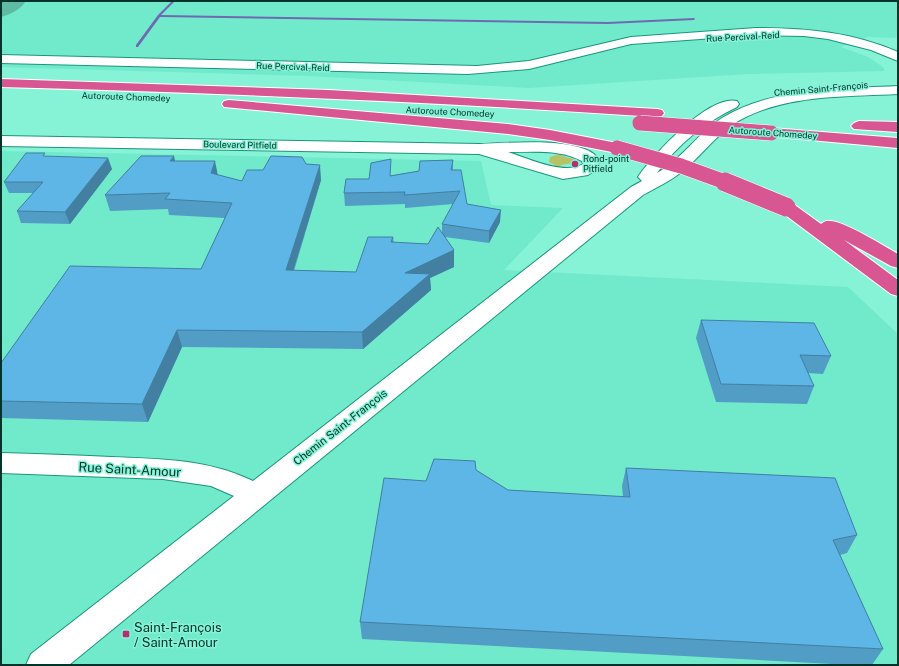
<svg xmlns="http://www.w3.org/2000/svg" width="899" height="666" font-family="'Public Sans',sans-serif">
<style>
.built{fill:#70eacb}
.green{fill:#b7c267}
.lines{fill:none;stroke-linecap:round;stroke-linejoin:round}
.stream{fill:#6f69b2;fill-rule:evenodd}
.taxiway{fill:#60bba4;fill-rule:evenodd}
.minor-casing{stroke:#18967d;stroke-width:2}
.highway-casing{stroke:#fff;stroke-width:2}
.minor{fill:#fff;fill-rule:evenodd}
.highway{fill:#d85692;fill-rule:evenodd}
.highway-bridge-far1-casing{stroke:#fff;stroke-width:16;stroke-linecap:butt}
.highway-bridge-casing{stroke:#fff;stroke-width:20;stroke-linecap:butt}
.highway-bridge-far1{stroke:#d85692;stroke-width:15}
.highway-bridge{stroke:#d85692;stroke-width:19}
.wall{fill:#519dc6}
.shaded-wall{fill:#427fa1}
.building{fill:#5eb6e6;stroke:#427fa1}
.poi-dot{fill:#b42e71;stroke:#86f2d6;stroke-width:1.5}
.labels{text-anchor:middle;stroke-width:3;stroke-linejoin:round;paint-order:stroke}
.far-street-label{font-size:9px;fill:#003329;stroke:#86f2d6}
.far-poi-label{font-size:9px;fill:#003329;stroke:#86f2d6;text-anchor:start}
.street-label{font-size:11px;fill:#003329;stroke:#86f2d6}
.near-street-label{font-size:13px;fill:#003329;stroke:#86f2d6}
.near-poi-label{font-size:13px;fill:#003329;stroke:#86f2d6;text-anchor:start}
</style>
<rect width="100%" height="100%" fill="#86f2d6"/>
<!-- built -->
<g class="built">
<path d="M 1,1 L 898,1 L 898,38 L 867,37 L 841,47 L 868,57 L 877,63 L 884,68 L 884,71 L 748,74 L 529,88 L 309,76 L 1,67 Z"/>
<path d="M 1,151 L 481,161 L 491,205 L 563,208 L 504,270 L 848,287 L 898,334 L 898,665 L 1,665 Z"/>
</g>
<!-- green -->
<path class="green" d="M 562,153 L 562,156 L 574,159 L 574,163 L 561,165 L 560,168 L 549,162 L 550,157 Z"/>
<g class="lines">
<!-- stream -->
<path class="stream" d="M 172,1 L 175,1 L 161,15 L 608,22 L 694,18 L 695,19 L 694,20 L 608,24 L 160,17 L 138,47 L 136,47 L 136,45 L 158,15 Z"/>
<!-- taxiway -->
<path class="taxiway" d="M 1,1 L 26,1 C 20,10 11,14 1,17 Z"/>
<defs>
<g id="minor">
<path d="M 756,28 C 806,28 852,32 898,52 L 898,61 L 871,50 L 828,39 L 804,36 L 756,35 L 631,44 L 529,69 L 468,74 L 1,63 L 1,55 L 477,66 L 529,61 L 631,37 Z"/>
<path d="M 898,86 L 898,94 C 844,97 779,94 732,125 C 712,139 699,159 680,173 C 669,182 655,188 643,195 L 69,665 L 26,665 L 31,654 L 234,496 L 211,486 L 163,479 L 1,473 L 1,453 C 38,454 74,455 111,457 C 160,459 208,459 253,481 L 631,187 L 642,181 L 638,177 C 652,156 709,94 737,101 L 739,104 L 737,107 C 705,122 677,145 657,173 C 682,159 698,133 722,118 C 773,87 840,89 898,86 Z"/>
<path d="M 1,136 L 480,144 C 508,143 571,137 594,154 C 597,157 598,161 599,165 L 594,171 L 588,175 L 563,179 L 479,154 L 1,146 ZM 508,152 C 532,152 560,149 582,161 L 583,164 C 565,176 527,158 508,152 Z"/>
</g>
<g id="highway">
<path d="M 1,79 L 329,90 L 657,109 L 662,110 L 664,113 L 662,116 L 657,117 C 439,102 220,93 1,87 Z"/>
<path d="M 229,100 L 508,124 L 550,130 L 617,143 L 623,145 L 625,148 L 623,151 L 617,153 L 550,140 L 508,134 L 224,107 L 222,104 L 224,101 Z"/>
<path d="M 859,121 L 898,122 L 898,132 L 854,129 L 851,126 L 854,123 Z"/>
<path d="M 771,128 L 898,138 L 898,148 L 766,136 L 763,133 L 766,130 Z"/>
<path d="M 786,202 L 792,203 L 821,224 C 824,222 826,220 830,221 C 844,221 884,246 898,254 L 898,268 L 891,266 L 844,240 L 898,280 L 898,296 L 891,294 L 780,211 L 777,207 L 780,203 Z"/>
</g>
</defs>
<!-- minor casing -->
<use href="#minor" class="minor-casing"/>
<!-- highway casing -->
<use href="#highway" class="highway-casing"/>
<!-- minor -->
<use href="#minor" class="minor"/>
<!-- highway -->
<use href="#highway" class="highway"/>
<defs>
<g id="highway-bridge-far1">
<path d="M 640,123 L 771,133"/>
<path d="M 617,148 L 681,166 L 728,183"/>
</g>
<path id="highway-bridge" d="M 725,182 L 786,207"/>
</defs>
<!-- highway-bridge-far1 casing -->
<use href="#highway-bridge-far1" class="highway-bridge-far1-casing"/>
<!-- highway-bridge casing -->
<use href="#highway-bridge" class="highway-bridge-casing"/>
<!-- highway-bridge-far1 -->
<use href="#highway-bridge-far1" class="highway-bridge-far1"/>
<!-- highway-bridge -->
<use href="#highway-bridge" class="highway-bridge"/>
</g>
<!-- wall -->
<g class="wall">
<path d="M 46,156 L 112,169 L 70,224 L 21,223 L 17,211 L 33,193 L 9,193 L 4,182 Z"/>
<path d="M 453,160 L 453,170 L 467,204 L 500,222 L 489,243 L 445,237 L 454,267 L 430,278 L 431,290 L 363,349 L 182,347 L 148,422 L 1,418 L 1,363 L 201,269 L 225,218 L 169,215 L 168,209 L 110,211 L 105,195 L 175,161 L 218,175 L 242,181 L 263,170 L 306,164 L 321,180 L 294,271 L 356,272 L 393,237 L 394,243 L 428,244 L 442,233 L 442,224 L 453,204 L 405,208 L 405,204 L 345,206 L 344,193 L 369,179 L 419,171 Z"/>
<path d="M 701,320 L 831,356 L 823,374 L 808,373 L 814,386 L 807,404 L 716,402 L 696,338 Z"/>
<path d="M 626,468 L 857,535 L 847,553 L 840,555 L 883,649 L 872,665 L 851,665 L 362,639 L 360,622 L 426,481 L 476,470 L 508,490 L 623,497 L 622,486 Z"/>
</g>
<!-- shaded-wall -->
<g class="shaded-wall">
<path d="M 174,156 L 177,170 L 170,161 Z"/>
<path d="M 108,158 L 112,169 L 70,224 L 65,212 Z"/>
<path d="M 215,161 L 218,176 L 211,173 Z"/>
<path d="M 320,165 L 321,180 L 288,287 L 286,270 Z"/>
<path d="M 501,210 L 500,222 L 489,243 L 489,231 Z"/>
<path d="M 454,250 L 454,267 L 430,278 L 431,290 L 363,349 L 362,332 L 405,273 Z"/>
<path d="M 177,330 L 182,347 L 148,422 L 142,404 Z"/>
</g>
<!-- building -->
<g class="building">
<path d="M 26,153 L 45,153 L 43,156 L 108,158 L 65,212 L 17,211 L 43,182 L 4,182 Z"/>
<path d="M 141,156 L 174,156 L 170,161 L 215,161 L 211,173 L 242,181 L 247,170 L 263,170 L 271,156 L 302,157 L 306,164 L 320,165 L 286,270 L 356,272 L 368,237 L 393,237 L 391,242 L 428,244 L 438,227 L 454,250 L 405,273 L 430,274 L 362,332 L 177,330 L 142,404 L 1,401 L 1,363 L 70,266 L 201,269 L 232,203 L 165,199 L 170,193 L 105,195 Z"/>
<path d="M 391,159 L 390,176 L 419,171 L 420,161 L 453,160 L 451,170 L 461,170 L 467,204 L 501,210 L 489,231 L 442,224 L 460,191 L 404,195 L 405,192 L 344,193 L 346,179 L 369,179 L 371,163 Z"/>
<path d="M 701,320 L 814,323 L 831,356 L 800,355 L 814,386 L 721,384 Z"/>
<path d="M 434,459 L 475,461 L 476,470 L 508,490 L 630,497 L 626,468 L 835,478 L 857,535 L 833,540 L 883,649 L 360,622 L 384,478 L 426,481 Z"/>
</g>
<!-- markers -->
<g class="poi-dot">
<circle cx="575" cy="164" r="4"/>
<rect x="122" y="630" width="8" height="8" rx="2"/>
</g>
<g class="labels">
<!-- far-street labels -->
<g class="far-street-label">
<text transform="translate(743 37) rotate(-3)" y="3">Rue Percival-Reid</text>
<text transform="translate(293 67) rotate(2)" y="3">Rue Percival-Reid</text>
<text transform="translate(821 89) rotate(-5)" y="3">Chemin Saint-François</text>
<text transform="translate(126 97) rotate(2)" y="3">Autoroute Chomedey</text>
<text transform="translate(450 112) rotate(3)" y="3">Autoroute Chomedey</text>
<text transform="translate(773 133) rotate(4)" y="3">Autoroute Chomedey</text>
<text transform="translate(240 145) rotate(1)" y="3">Boulevard Pitfield</text>
</g>
<!-- far-poi labels -->
<g class="far-poi-label">
<text x="583" y="162">Rond-point<tspan x="583" dy="10">Pitfield</tspan></text>
</g>
<!-- street labels -->
<g class="street-label">
<text transform="translate(340 427) rotate(-38)" y="4">Chemin Saint-François</text>
</g>
<!-- near-street labels -->
<g class="near-street-label">
<text transform="translate(130 469) rotate(3)" y="5">Rue Saint-Amour</text>
</g>
<!-- near-poi labels -->
<g class="near-poi-label">
<text x="134" y="632">Saint-François<tspan x="134" dy="15">/ Saint-Amour</tspan></text>
</g>
</g>
<!-- border -->
<rect width="899" height="666" fill="none" stroke="#003329" stroke-width="4"/>
</svg>
